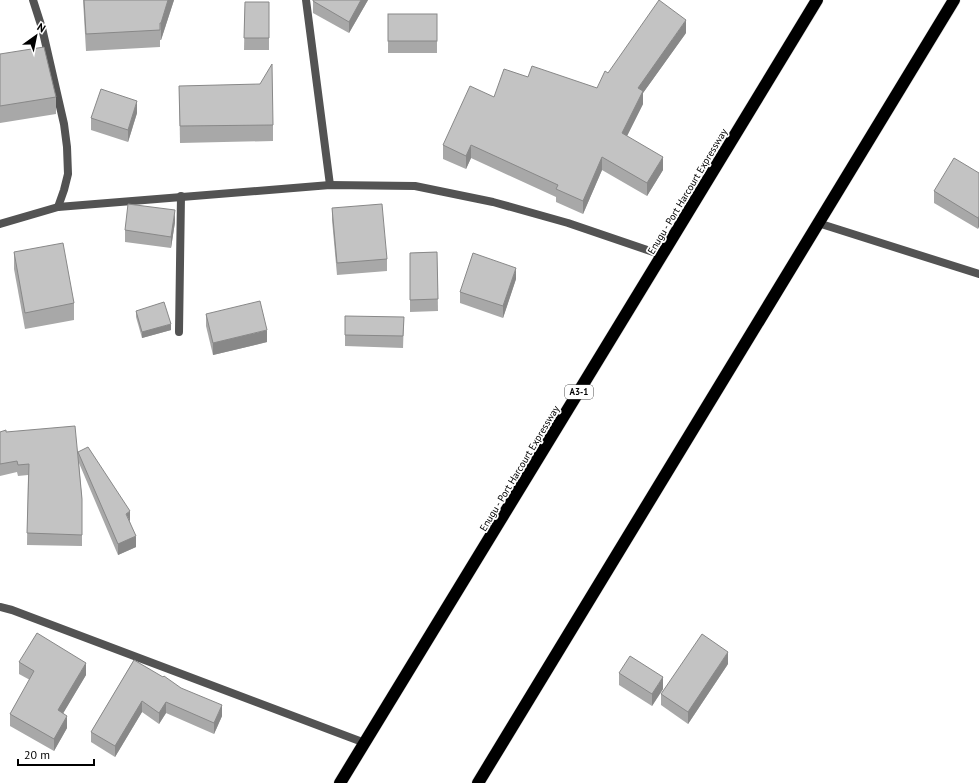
<svg xmlns="http://www.w3.org/2000/svg" width="979" height="783" font-family="'PT Sans',sans-serif">
<style>
.lines{fill:none;stroke-linecap:round;stroke-linejoin:round}
.highway-casing{stroke:#dbdbdb;stroke-width:13}
.street{stroke:#535353;stroke-width:8}
.highway{stroke:#000;stroke-width:12}
.wall{fill:#a8a8a8}
.shaded-wall{fill:#888}
.building{fill:#c3c3c3;stroke:#888}
.labels{text-anchor:middle;stroke-width:3.5;stroke-linejoin:round;paint-order:stroke}
.shield{fill:#fff;stroke:#4c4c4c;stroke-width:1}
.shield-label{font-size:9px;font-weight:bold;fill:#000}
.street-label{font-size:10px;fill:#000;stroke:#fff}
</style>
<rect width="100%" height="100%" fill="#fff"/>
<g class="lines">
<defs>
<g id="highway">
<path d="M 340,783 L 662,255 L 817,0"/>
<path d="M 478,783 L 954,0"/>
</g>
</defs>
<!-- highway casing -->
<use href="#highway" class="highway-casing"/>
<!-- street -->
<g class="street">
<path d="M 33,0 L 42,28 L 64,124 L 67,147 L 68,174 L 64,190 L 58,207"/>
<path d="M 306,0 L 330,185"/>
<path d="M 818,223 L 979,274"/>
<path d="M 0,224 L 58,207 L 330,185 L 415,186 L 493,202 L 568,223 L 662,255"/>
<path d="M 179,332 L 181,196"/>
<path d="M 0,607 L 12,610 L 365,743"/>
</g>
<!-- highway -->
<use href="#highway" class="highway"/>
</g>
<!-- wall -->
<g class="wall">
<path d="M 83,0 L 174,0 L 161,40 L 160,40 L 160,47 L 86,51 Z"/>
<path d="M 313,0 L 368,0 L 349,33 L 313,13 Z"/>
<path d="M 245,2 L 269,2 L 269,50 L 244,50 Z"/>
<rect x="388" y="14" width="49" height="39"/>
<path d="M 686,33 L 643,93 L 643,104 L 627,136 L 663,170 L 647,196 L 602,170 L 583,214 L 556,202 L 556,197 L 471,158 L 466,169 L 443,159 L 443,145 L 494,97 L 597,88 L 608,73 Z"/>
<path d="M 0,54 L 56,97 L 56,114 L 0,123 Z"/>
<path d="M 179,86 L 273,125 L 273,141 L 180,143 Z"/>
<path d="M 137,113 L 128,142 L 91,130 L 91,118 Z"/>
<path d="M 979,173 L 978,229 L 934,203 L 934,191 Z"/>
<path d="M 332,208 L 387,259 L 387,271 L 337,275 L 332,220 Z"/>
<path d="M 175,222 L 171,248 L 125,242 L 125,230 Z"/>
<path d="M 14,252 L 74,303 L 74,320 L 25,329 L 14,269 Z"/>
<path d="M 437,252 L 438,311 L 410,312 L 410,253 Z"/>
<path d="M 516,279 L 503,318 L 460,303 L 460,292 Z"/>
<path d="M 136,311 L 171,330 L 142,338 L 136,317 Z"/>
<path d="M 206,314 L 267,342 L 213,355 L 206,326 Z"/>
<path d="M 404,317 L 403,348 L 345,346 L 345,335 Z"/>
<path d="M 0,432 L 6,432 L 78,460 L 78,452 L 130,522 L 136,547 L 118,555 L 79,463 L 82,499 L 82,546 L 27,545 L 28,475 L 18,476 L 17,472 L 0,476 Z"/>
<path d="M 134,660 L 222,716 L 214,734 L 166,713 L 159,724 L 142,712 L 115,757 L 91,742 L 91,732 Z"/>
<path d="M 19,662 L 86,675 L 63,713 L 67,728 L 54,751 L 10,726 L 10,714 L 30,680 L 19,674 Z"/>
<path d="M 728,664 L 688,724 L 661,705 L 661,694 Z"/>
<path d="M 619,673 L 663,689 L 652,706 L 619,685 Z"/>
</g>
<!-- shaded-wall -->
<g class="shaded-wall">
<path d="M 168,0 L 174,0 L 161,40 L 161,23 Z"/>
<path d="M 361,0 L 368,0 L 349,33 L 349,22 Z"/>
<path d="M 686,20 L 686,33 L 643,93 L 643,104 L 622,146 L 622,133 L 638,88 Z"/>
<path d="M 137,101 L 137,113 L 128,142 L 128,130 Z"/>
<path d="M 471,145 L 471,158 L 466,169 L 466,156 Z"/>
<path d="M 602,157 L 602,170 L 583,214 L 583,201 Z"/>
<path d="M 663,157 L 663,170 L 647,196 L 647,183 Z"/>
<path d="M 175,210 L 175,222 L 171,248 L 171,237 Z"/>
<path d="M 979,216 L 979,227 L 978,229 L 978,218 Z"/>
<path d="M 516,268 L 516,279 L 503,318 L 503,306 Z"/>
<path d="M 171,324 L 171,330 L 142,338 L 142,332 Z"/>
<path d="M 267,330 L 267,342 L 213,355 L 213,343 Z"/>
<path d="M 130,511 L 130,522 L 126,514 Z"/>
<path d="M 136,536 L 136,547 L 118,555 L 118,544 Z"/>
<path d="M 728,652 L 728,664 L 688,724 L 688,712 Z"/>
<path d="M 86,663 L 86,675 L 58,722 L 58,710 Z"/>
<path d="M 663,677 L 663,689 L 652,706 L 652,694 Z"/>
<path d="M 142,701 L 142,712 L 115,757 L 115,746 Z"/>
<path d="M 166,702 L 166,713 L 159,724 L 159,713 Z"/>
<path d="M 222,705 L 222,716 L 214,734 L 214,723 Z"/>
<path d="M 67,716 L 67,728 L 54,751 L 54,739 Z"/>
</g>
<!-- building -->
<g class="building">
<path d="M 84,0 L 168,0 L 161,23 L 160,23 L 160,30 L 86,34 Z"/>
<path d="M 313,0 L 361,0 L 349,22 L 313,1 Z"/>
<path d="M 659,0 L 686,20 L 638,88 L 643,91 L 622,133 L 663,157 L 647,183 L 602,157 L 583,201 L 556,189 L 558,185 L 471,145 L 466,156 L 443,145 L 470,86 L 494,97 L 504,69 L 528,77 L 532,66 L 597,88 L 605,71 L 608,73 Z"/>
<path d="M 245,2 L 269,2 L 269,38 L 244,38 Z"/>
<rect x="388" y="14" width="49" height="27"/>
<path d="M 44,47 L 56,97 L 0,106 L 0,54 Z"/>
<path d="M 272,64 L 273,125 L 180,126 L 179,86 L 260,84 Z"/>
<path d="M 101,89 L 137,101 L 128,130 L 91,118 Z"/>
<path d="M 954,158 L 979,173 L 979,216 L 978,218 L 934,191 Z"/>
<path d="M 128,204 L 175,210 L 171,237 L 125,230 Z"/>
<path d="M 382,204 L 387,259 L 337,263 L 332,208 Z"/>
<path d="M 63,243 L 74,303 L 25,313 L 14,252 Z"/>
<path d="M 437,252 L 438,299 L 410,300 L 410,253 Z"/>
<path d="M 473,253 L 516,268 L 503,306 L 460,292 Z"/>
<path d="M 260,301 L 267,330 L 213,343 L 206,314 Z"/>
<path d="M 164,302 L 171,324 L 142,332 L 136,311 Z"/>
<path d="M 345,316 L 404,317 L 403,336 L 345,335 Z"/>
<path d="M 75,426 L 82,499 L 82,535 L 27,533 L 29,464 L 18,465 L 17,461 L 0,464 L 0,432 L 6,430 L 6,432 Z"/>
<path d="M 88,447 L 130,511 L 126,514 L 136,536 L 118,544 L 78,452 Z"/>
<path d="M 37,633 L 86,663 L 58,710 L 67,716 L 54,739 L 10,714 L 34,671 L 19,662 Z"/>
<path d="M 702,634 L 728,652 L 688,712 L 661,694 Z"/>
<path d="M 630,656 L 663,677 L 652,694 L 619,673 Z"/>
<path d="M 134,660 L 163,677 L 164,676 L 181,688 L 222,705 L 214,723 L 166,702 L 159,713 L 142,701 L 115,746 L 91,732 Z"/>
</g>
<g class="labels">
<!-- shield labels -->
<rect class="shield" x="565" y="385" width="28" height="14" rx="3"/>
<g class="shield-label">
<text x="579" y="395">A3-1</text>
</g>
<!-- street labels -->
<g class="street-label">
<text transform="translate(687 191) rotate(-59)" y="4">Enugu - Port Harcourt Expressway</text>
<text transform="translate(519 468) rotate(-59)" y="4">Enugu - Port Harcourt Expressway</text>
</g>
</g>
<!-- north arrow -->
<g transform="translate(36 36) rotate(33)" stroke="#ffffff" stroke-width="3" paint-order="stroke">
<path d="M0-3L7 15L0 10L-7 15Z" fill="#000000"/>
<text y="-6" font-size="11" font-weight="bold" text-anchor="middle" fill="#000000">N</text>
</g>
<!-- scale -->
<path d="M18 759v6h76v-6" fill="none" stroke="#000000" stroke-width="2"/>
<text x="24" y="759" font-size="12" fill="#000000" stroke="#ffffff" stroke-width="3" paint-order="stroke">20 m</text>
</svg>
